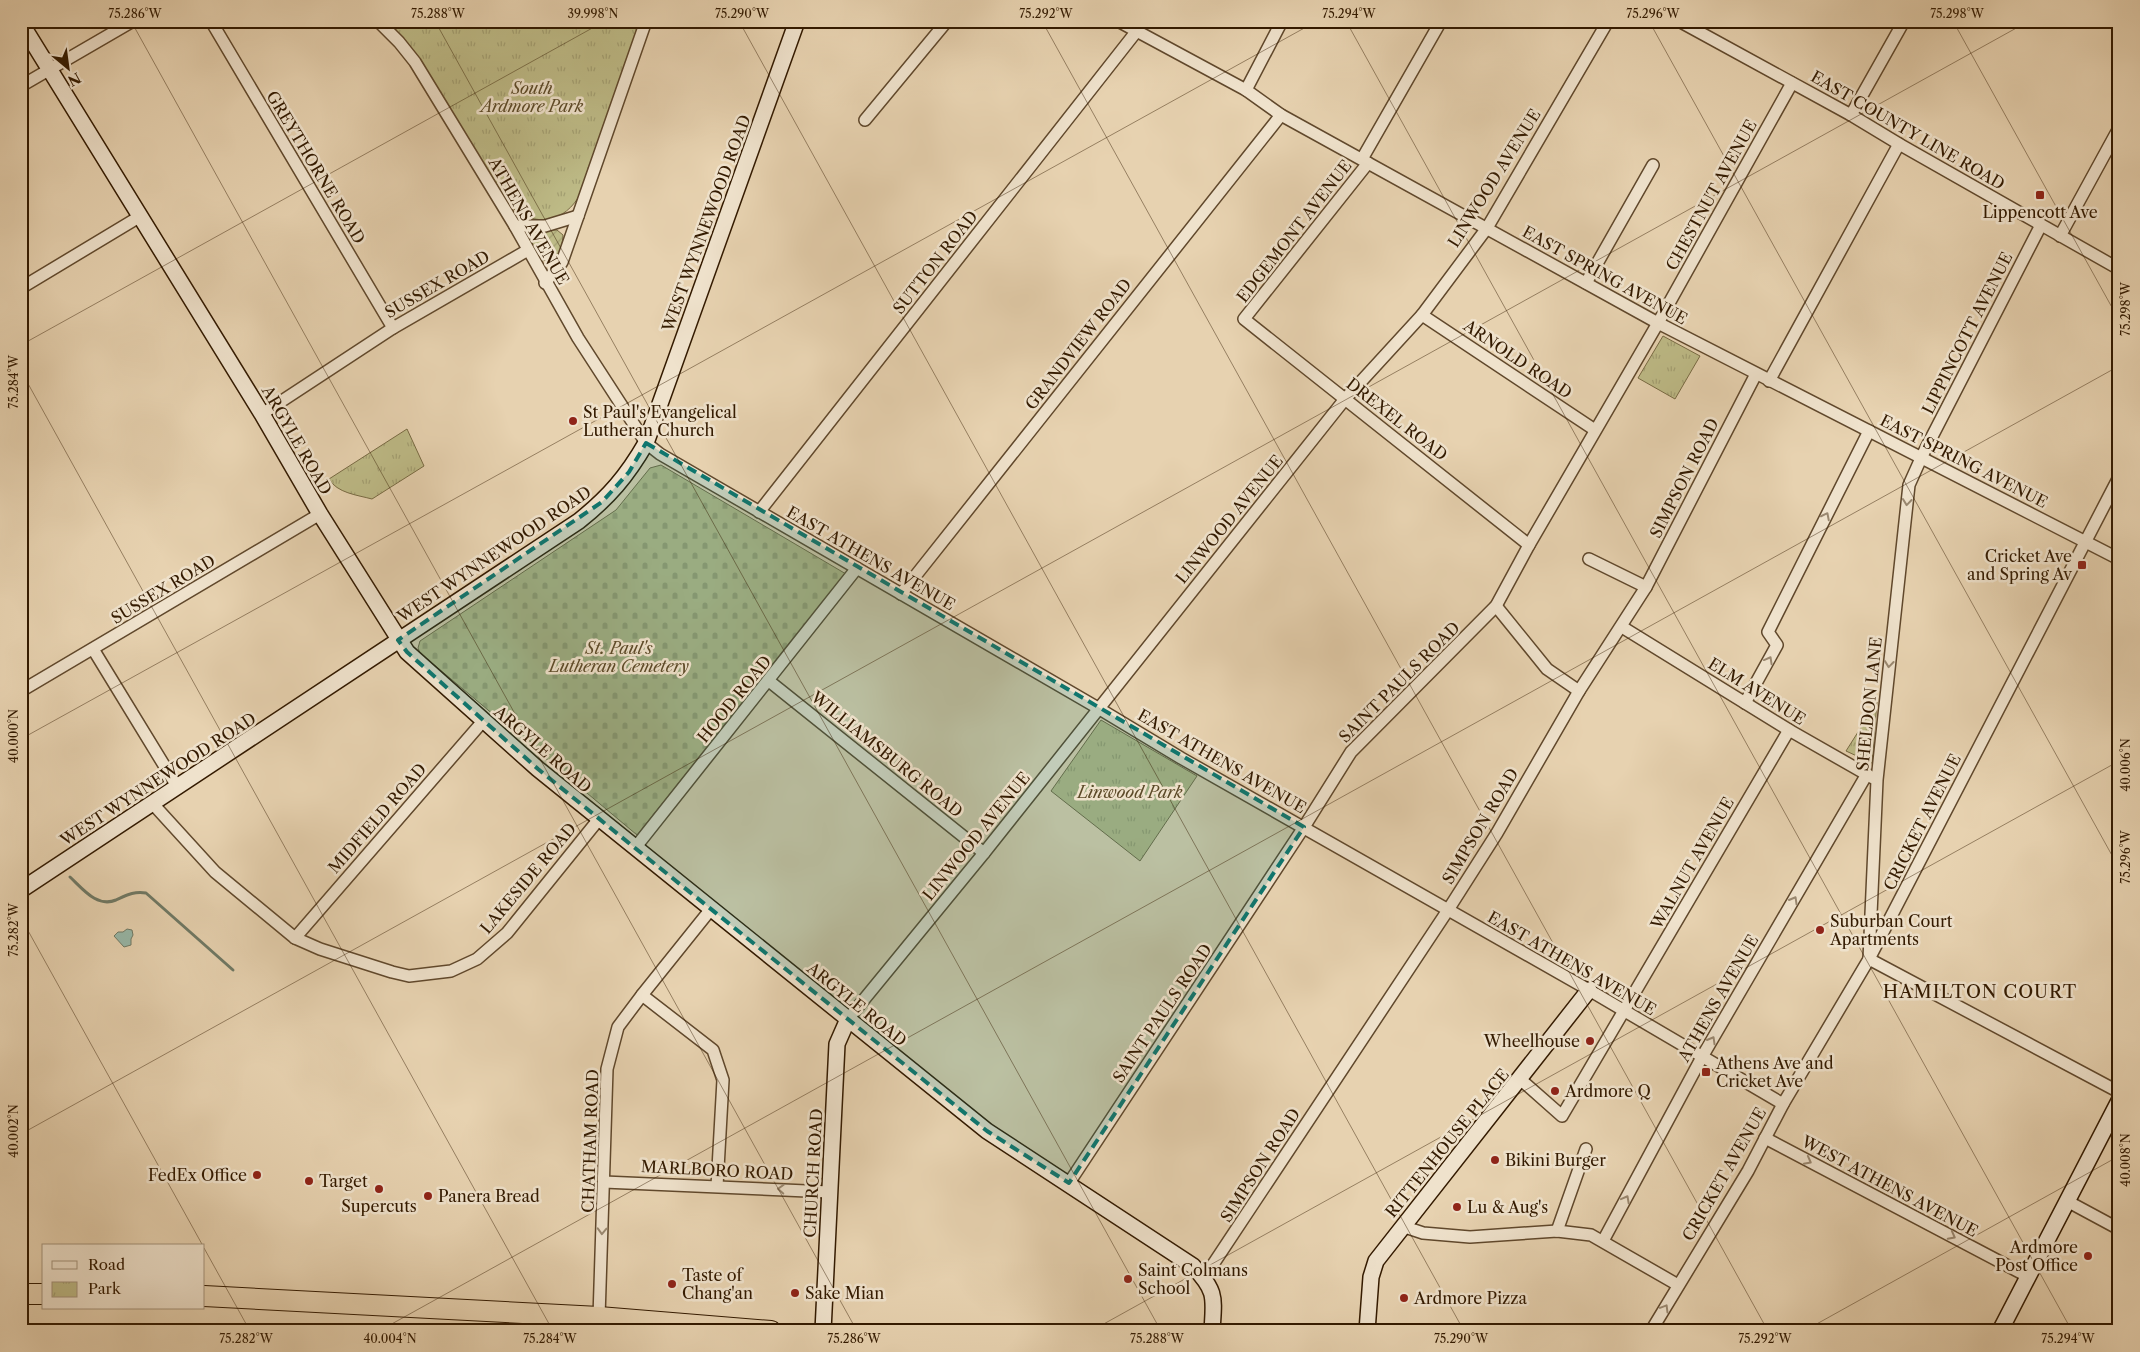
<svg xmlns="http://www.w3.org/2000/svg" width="2140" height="1352" font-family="'Libre Caslon Text',serif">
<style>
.cemetery{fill:url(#cemetery-stones);stroke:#786a43}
.park{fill:url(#park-tufts);stroke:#786a43}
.garden{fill:url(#garden-furrows);stroke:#786a43}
.water{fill:#97b8a9;stroke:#6f7965}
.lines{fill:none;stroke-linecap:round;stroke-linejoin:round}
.stream{stroke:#6f7965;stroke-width:3}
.street-casing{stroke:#60482c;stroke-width:14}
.secondary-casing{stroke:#331a00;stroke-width:18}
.highway-casing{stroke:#331a00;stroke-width:22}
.street{stroke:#efe2cc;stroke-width:11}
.secondary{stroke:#efe2cc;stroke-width:15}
.highway{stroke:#e7d2b0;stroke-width:20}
.oneway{stroke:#9a8870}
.marked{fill:#0f766e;fill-opacity:0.2;stroke:#0f766e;stroke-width:4;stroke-dasharray:10 6;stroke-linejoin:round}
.ticks{fill:none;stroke:#331a00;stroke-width:1;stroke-opacity:0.45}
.poi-dot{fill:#8f2418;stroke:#efe2cc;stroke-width:2}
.labels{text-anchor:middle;stroke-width:5;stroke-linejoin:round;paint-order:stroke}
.park-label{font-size:16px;font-style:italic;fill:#5c4a28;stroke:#efe2cc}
.street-label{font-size:16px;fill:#331a00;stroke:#efe2cc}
.poi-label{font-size:16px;fill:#331a00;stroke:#efe2cc;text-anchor:start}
.neighbourhood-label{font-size:18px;letter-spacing:1px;fill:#331a00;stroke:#efe2cc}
.neatline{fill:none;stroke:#331a00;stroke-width:2}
.ticks-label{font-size:12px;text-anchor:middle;fill:#331a00}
</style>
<defs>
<pattern id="cemetery-stones" width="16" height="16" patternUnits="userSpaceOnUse" patternTransform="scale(1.25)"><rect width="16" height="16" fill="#bdba86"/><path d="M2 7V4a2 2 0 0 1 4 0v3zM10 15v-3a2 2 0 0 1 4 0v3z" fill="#a39f72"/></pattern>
<pattern id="park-tufts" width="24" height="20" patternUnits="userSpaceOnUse" patternTransform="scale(1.25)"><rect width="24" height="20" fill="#bdba86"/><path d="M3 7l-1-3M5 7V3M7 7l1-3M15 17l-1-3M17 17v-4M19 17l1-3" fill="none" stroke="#a39f72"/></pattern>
<pattern id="garden-furrows" width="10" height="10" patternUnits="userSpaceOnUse" patternTransform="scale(1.25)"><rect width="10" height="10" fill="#bdba86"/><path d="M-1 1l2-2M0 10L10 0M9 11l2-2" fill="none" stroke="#a39f72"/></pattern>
</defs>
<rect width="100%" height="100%" fill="#e7d2b0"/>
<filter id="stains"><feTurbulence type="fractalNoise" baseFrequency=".004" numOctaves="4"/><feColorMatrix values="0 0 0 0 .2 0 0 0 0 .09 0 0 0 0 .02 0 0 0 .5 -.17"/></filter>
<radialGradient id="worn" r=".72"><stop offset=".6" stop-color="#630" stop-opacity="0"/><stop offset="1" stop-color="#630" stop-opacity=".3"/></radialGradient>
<!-- cemetery -->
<path class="cemetery" d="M 661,465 L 846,574 L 637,835 L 420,653 L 418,648 L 420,641 L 616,510 L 650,468 Z"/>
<!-- park -->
<g class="park">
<path d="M 386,21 L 640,21 L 578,198 C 560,226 529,226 507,203 L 416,54 Z"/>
<path d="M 1663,336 L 1700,356 L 1675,399 L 1638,378 Z"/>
<path d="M 407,429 L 424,466 L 372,499 C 357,495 337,493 329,479 Z"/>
<path d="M 1877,702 L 1872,763 L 1846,751 Z"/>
<path d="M 1101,720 L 1197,776 L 1140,861 L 1051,791 Z"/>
</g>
<!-- garden -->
<path class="garden" d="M 534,230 L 557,230 L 563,235 C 562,252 558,260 540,261 L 530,240 Z"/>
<!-- water -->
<path class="water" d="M 127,929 L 132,930 L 133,935 L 131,939 L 131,945 L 124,947 L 114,936 L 118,932 L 123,932 Z"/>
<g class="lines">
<!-- stream -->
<path class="stream" d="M 70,877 C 83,889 97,908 116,900 C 127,895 134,891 146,893 L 233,970"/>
<defs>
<g id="street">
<path d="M 211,21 L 393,328"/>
<path d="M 378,21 L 399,42 L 415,62 L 515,226 L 578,338 L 646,443 L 660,454 L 1098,708 L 1181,758 L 1589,990 L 1783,1104"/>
<path d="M 1118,21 L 1246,90 L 1281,115 L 1658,323 L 2119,559"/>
<path d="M 1679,21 L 1851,115 L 1899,144 L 2119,269"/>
<path d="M 21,86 L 133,21"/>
<path d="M 1246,90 L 1282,21"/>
<path d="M 1851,115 L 1904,21"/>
<path d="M 865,120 L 947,21"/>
<path d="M 1362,159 L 1441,21"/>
<path d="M 1368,163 L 1244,319 L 1529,545"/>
<path d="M 2041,225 L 1922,456 L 1909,485 L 1877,780 L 1869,959 L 2119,1092"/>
<path d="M 515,226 L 545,226 L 578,216"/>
<path d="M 2060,236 L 2119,128"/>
<path d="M 545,283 L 562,262 L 646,21"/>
<path d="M 1586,283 L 1653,165"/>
<path d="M 21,288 L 139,217"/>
<path d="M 1422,315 L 1595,430"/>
<path d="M 1769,381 L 1899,144"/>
<path d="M 262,414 L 393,328 L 528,250"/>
<path d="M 759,512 L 1136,32"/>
<path d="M 1589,559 L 1646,587"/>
<path d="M 901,594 L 1281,115"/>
<path d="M 1496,606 L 1547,669 L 1579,691"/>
<path d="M 1622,627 L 1789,730 L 1873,778"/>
<path d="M 93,649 L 178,788"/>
<path d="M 769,681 L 984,853"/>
<path d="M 21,691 L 320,514"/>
<path d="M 1745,703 L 1777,645 L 1768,632 L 1869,431"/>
<path d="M 153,804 L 215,872 L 295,938 L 320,949 L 392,972 L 409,976 L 451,971 L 477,959 L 507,933 L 599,819"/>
<path d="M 635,848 L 857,568"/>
<path d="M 295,938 L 484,720"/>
<path d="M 642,995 L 713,1050 L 723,1080 L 717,1186"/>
<path d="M 848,1019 L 984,853 L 1345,399 L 1422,315 L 1487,228 L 1608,21"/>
<path d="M 1520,1079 L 1562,1116 L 1789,730"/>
<path d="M 1765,1138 L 2027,1276"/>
<path d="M 604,1182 L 829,1192"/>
<path d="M 1069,1183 L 1304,827 L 1351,752 L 1496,606 L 1529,545 L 1658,323 L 1792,83"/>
<path d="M 2067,1201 L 2119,1229"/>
<path d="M 1402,1226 L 1423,1233 L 1470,1237 L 1557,1231 L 1591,1235 L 1678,1285"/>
<path d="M 1557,1231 L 1586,1149"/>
<path d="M 1603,1241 L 1702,1057 L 1867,774"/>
<path d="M 1204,1278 L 1448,910 L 1497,833 L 1579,691 L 1646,587 L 1756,374"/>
<path d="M 599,1317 L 607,1069 L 618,1027 L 642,995 L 711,909"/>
<path d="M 1651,1331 L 1748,1171 L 1783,1104 L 1869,959 L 2119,477"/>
</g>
<g id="secondary">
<path d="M 21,23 L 262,414 L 320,514 L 407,652 L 538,769 L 987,1131 L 1193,1266 C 1217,1292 1214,1297 1212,1331"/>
<path d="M 21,890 L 579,521 C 609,497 627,476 646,443 L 797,21"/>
<path d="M 823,1331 L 837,1044 L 848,1019"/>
<path d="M 1367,1331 L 1371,1277 L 1376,1261 L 1589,990"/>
<path d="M 2000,1331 L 2119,1101"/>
</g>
<g id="highway">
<path d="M 21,1294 L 44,1294"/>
<path d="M 204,1296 L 599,1317 L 771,1331"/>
</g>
</defs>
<!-- street casing -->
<use href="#street" class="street-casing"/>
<!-- secondary casing -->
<use href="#secondary" class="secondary-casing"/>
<!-- highway casing -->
<use href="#highway" class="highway-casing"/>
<!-- street -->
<use href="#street" class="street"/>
<!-- secondary -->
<use href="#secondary" class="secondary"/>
<!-- highway -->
<use href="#highway" class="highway"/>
</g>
<!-- one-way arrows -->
<defs><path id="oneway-chevron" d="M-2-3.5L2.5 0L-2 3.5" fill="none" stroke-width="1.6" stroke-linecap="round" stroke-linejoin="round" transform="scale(1.25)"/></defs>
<g class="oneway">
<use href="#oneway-chevron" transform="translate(1907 502) rotate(96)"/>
<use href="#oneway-chevron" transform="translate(1826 516) rotate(-63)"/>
<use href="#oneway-chevron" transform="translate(1769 660) rotate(-61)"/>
<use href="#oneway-chevron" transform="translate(1889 664) rotate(96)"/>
<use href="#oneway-chevron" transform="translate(1794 900) rotate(-60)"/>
<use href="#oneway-chevron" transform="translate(1712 1040) rotate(-60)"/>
<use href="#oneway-chevron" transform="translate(1808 1161) rotate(28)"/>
<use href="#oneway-chevron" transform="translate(781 1189) rotate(-177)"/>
<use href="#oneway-chevron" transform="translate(1626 1199) rotate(-62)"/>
<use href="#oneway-chevron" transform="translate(602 1231) rotate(92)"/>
<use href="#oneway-chevron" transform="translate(1952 1236) rotate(28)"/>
<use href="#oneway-chevron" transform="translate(1665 1308) rotate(-59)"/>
</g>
<!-- marked area -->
<path class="marked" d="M 646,443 L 1304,827 L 1069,1183 L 987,1131 L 635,848 L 538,769 L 407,652 L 398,640 L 602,502 L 629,472 Z"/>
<!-- ticks -->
<path class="ticks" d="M 131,21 L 857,1331M 435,21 L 1161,1331M 739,21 L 1464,1331M 1042,21 L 1768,1331M 1346,21 L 2072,1331M 1649,21 L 2119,868M 1953,21 L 2119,320M 21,345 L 605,21M 21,371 L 553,1331M 21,739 L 1317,21M 21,918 L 203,1246M 21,1134 L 2029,21M 204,1248 L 250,1331M 379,1331 L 2119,366M 1091,1331 L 2119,761M 1804,1331 L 2119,1156"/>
<!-- markers -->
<g class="poi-dot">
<rect x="2035" y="190" width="10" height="10" rx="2.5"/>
<circle cx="573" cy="421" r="5"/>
<rect x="2077" y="560" width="10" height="10" rx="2.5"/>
<circle cx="1820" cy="930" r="5"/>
<circle cx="1590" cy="1041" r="5"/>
<rect x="1701" y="1067" width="10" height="10" rx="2.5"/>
<circle cx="1555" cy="1091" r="5"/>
<circle cx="1495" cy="1160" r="5"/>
<circle cx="257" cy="1175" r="5"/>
<circle cx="309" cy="1181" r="5"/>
<circle cx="379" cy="1189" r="5"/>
<circle cx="428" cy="1196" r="5"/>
<circle cx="1457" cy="1207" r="5"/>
<circle cx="2088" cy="1256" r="5"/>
<circle cx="1128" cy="1279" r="5"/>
<circle cx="672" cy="1284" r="5"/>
<circle cx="795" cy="1293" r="5"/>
<circle cx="1404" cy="1298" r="5"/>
</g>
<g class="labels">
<!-- park labels -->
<g class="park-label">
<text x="532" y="94">South<tspan x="532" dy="18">Ardmore Park</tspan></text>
<text x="619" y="654">St. Paul's<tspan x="619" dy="18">Lutheran Cemetery</tspan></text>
<text x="1130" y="798">Linwood Park</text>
</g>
<!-- street labels -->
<g class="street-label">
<text transform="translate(1908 130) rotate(30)" y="6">EAST COUNTY LINE ROAD</text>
<text transform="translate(316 167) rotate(59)" y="6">GREYTHORNE ROAD</text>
<text transform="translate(1494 178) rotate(-58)" y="6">LINWOOD AVENUE</text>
<text transform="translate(1711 195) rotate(-61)" y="6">CHESTNUT AVENUE</text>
<text transform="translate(529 221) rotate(60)" y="6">ATHENS AVENUE</text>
<text transform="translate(706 223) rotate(-70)" y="6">WEST WYNNEWOOD ROAD</text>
<text transform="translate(1294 231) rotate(-52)" y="6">EDGEMONT AVENUE</text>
<text transform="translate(935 262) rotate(-52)" y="6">SUTTON ROAD</text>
<text transform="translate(1605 275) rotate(29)" y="6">EAST SPRING AVENUE</text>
<text transform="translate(437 284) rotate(-30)" y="6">SUSSEX ROAD</text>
<text transform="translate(1967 333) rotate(-63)" y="6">LIPPINCOTT AVENUE</text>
<text transform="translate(1078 344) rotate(-52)" y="6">GRANDVIEW ROAD</text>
<text transform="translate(1518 359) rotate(34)" y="6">ARNOLD ROAD</text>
<text transform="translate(1397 419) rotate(38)" y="6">DREXEL ROAD</text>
<text transform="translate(297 440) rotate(60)" y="6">ARGYLE ROAD</text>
<text transform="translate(1964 461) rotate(27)" y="6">EAST SPRING AVENUE</text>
<text transform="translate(1684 478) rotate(-63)" y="6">SIMPSON ROAD</text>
<text transform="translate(1229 519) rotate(-51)" y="6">LINWOOD AVENUE</text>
<text transform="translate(494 554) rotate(-34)" y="6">WEST WYNNEWOOD ROAD</text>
<text transform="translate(871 558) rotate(30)" y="6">EAST ATHENS AVENUE</text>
<text transform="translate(163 589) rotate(-31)" y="6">SUSSEX ROAD</text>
<text transform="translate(1399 682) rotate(-45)" y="6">SAINT PAULS ROAD</text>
<text transform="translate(1757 691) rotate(32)" y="6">ELM AVENUE</text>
<text transform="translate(734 699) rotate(-51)" y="6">HOOD ROAD</text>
<text transform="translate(1869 704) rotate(-84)" y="6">SHELDON LANE</text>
<text transform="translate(543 749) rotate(41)" y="6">ARGYLE ROAD</text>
<text transform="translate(887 754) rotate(39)" y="6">WILLIAMSBURG ROAD</text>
<text transform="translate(1222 761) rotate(30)" y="6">EAST ATHENS AVENUE</text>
<text transform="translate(158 779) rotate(-33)" y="6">WEST WYNNEWOOD ROAD</text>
<text transform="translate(377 818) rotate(-49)" y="6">MIDFIELD ROAD</text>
<text transform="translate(1922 822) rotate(-63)" y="6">CRICKET AVENUE</text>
<text transform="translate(1480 826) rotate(-59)" y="6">SIMPSON ROAD</text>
<text transform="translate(976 836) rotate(-51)" y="6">LINWOOD AVENUE</text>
<text transform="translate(1692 863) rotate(-60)" y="6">WALNUT AVENUE</text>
<text transform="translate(528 878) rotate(-50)" y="6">LAKESIDE ROAD</text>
<text transform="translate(1572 963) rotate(30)" y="6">EAST ATHENS AVENUE</text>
<text transform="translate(1718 998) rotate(-60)" y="6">ATHENS AVENUE</text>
<text transform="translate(857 1004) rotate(39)" y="6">ARGYLE ROAD</text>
<text transform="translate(1162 1013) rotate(-56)" y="6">SAINT PAULS ROAD</text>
<text transform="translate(590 1141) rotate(-88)" y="6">CHATHAM ROAD</text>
<text transform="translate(1447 1143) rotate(-51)" y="6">RITTENHOUSE PLACE</text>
<text transform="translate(1260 1165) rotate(-57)" y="6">SIMPSON ROAD</text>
<text transform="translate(717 1170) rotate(3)" y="6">MARLBORO ROAD</text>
<text transform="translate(813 1173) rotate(-87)" y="6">CHURCH ROAD</text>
<text transform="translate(1724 1174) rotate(-60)" y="6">CRICKET AVENUE</text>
<text transform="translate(1890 1186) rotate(28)" y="6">WEST ATHENS AVENUE</text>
</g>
<!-- poi labels -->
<g class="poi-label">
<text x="2040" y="218" text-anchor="middle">Lippencott Ave</text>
<text x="583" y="418">St Paul's Evangelical<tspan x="583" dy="18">Lutheran Church</tspan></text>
<text x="2072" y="562" text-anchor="end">Cricket Ave<tspan x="2072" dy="18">and Spring Av</tspan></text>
<text x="1830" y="927">Suburban Court<tspan x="1830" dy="18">Apartments</tspan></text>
<text x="1580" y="1047" text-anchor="end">Wheelhouse</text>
<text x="1716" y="1069">Athens Ave and<tspan x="1716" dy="18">Cricket Ave</tspan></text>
<text x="1565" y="1097">Ardmore Q</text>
<text x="1505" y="1166">Bikini Burger</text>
<text x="247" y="1181" text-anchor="end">FedEx Office</text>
<text x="319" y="1187">Target</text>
<text x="438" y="1202">Panera Bread</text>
<text x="379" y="1212" text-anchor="middle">Supercuts</text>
<text x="1467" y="1213">Lu &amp; Aug's</text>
<text x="2078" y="1253" text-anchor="end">Ardmore<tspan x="2078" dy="18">Post Office</tspan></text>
<text x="1138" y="1276">Saint Colmans<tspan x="1138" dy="18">School</tspan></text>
<text x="682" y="1281">Taste of<tspan x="682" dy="18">Chang'an</tspan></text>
<text x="805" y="1299">Sake Mian</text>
<text x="1414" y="1304">Ardmore Pizza</text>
</g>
<!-- neighbourhood labels -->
<g class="neighbourhood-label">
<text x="1980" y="998">HAMILTON COURT</text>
</g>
</g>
<!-- margin -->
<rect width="2140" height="1352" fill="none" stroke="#e7d2b0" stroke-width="55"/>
<!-- legend -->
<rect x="42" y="1244" width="162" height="65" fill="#efe2cc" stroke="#a4927a"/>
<rect x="52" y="1261" width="25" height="8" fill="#efe2cc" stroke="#a4927a"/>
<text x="88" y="1270" font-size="15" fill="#331a00">Road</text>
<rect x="52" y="1282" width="25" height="15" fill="url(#park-tufts)" stroke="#a4927a"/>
<text x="88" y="1294" font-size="15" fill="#331a00">Park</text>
<!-- north arrow -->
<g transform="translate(68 68) rotate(151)" stroke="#efe2cc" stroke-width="4" paint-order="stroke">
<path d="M0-4L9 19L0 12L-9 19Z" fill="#331a00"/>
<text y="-8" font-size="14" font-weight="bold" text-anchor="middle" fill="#331a00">N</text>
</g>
<rect x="28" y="28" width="2084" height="1296" class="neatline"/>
<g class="ticks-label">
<text x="135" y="18">75.286°W</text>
<text x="438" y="18">75.288°W</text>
<text x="593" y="18">39.998°N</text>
<text x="742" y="18">75.290°W</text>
<text x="1046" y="18">75.292°W</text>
<text x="1349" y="18">75.294°W</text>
<text x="1653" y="18">75.296°W</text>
<text x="1957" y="18">75.298°W</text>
<text transform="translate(2126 309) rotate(-90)" y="4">75.298°W</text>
<text transform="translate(14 382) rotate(-90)" y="4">75.284°W</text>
<text transform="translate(14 736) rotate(-90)" y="4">40.000°N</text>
<text transform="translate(2126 765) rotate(-90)" y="4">40.006°N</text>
<text transform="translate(2126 857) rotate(-90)" y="4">75.296°W</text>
<text transform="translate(14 930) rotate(-90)" y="4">75.282°W</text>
<text transform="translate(14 1131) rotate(-90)" y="4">40.002°N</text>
<text transform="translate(2126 1160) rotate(-90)" y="4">40.008°N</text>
<text x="246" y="1343">75.282°W</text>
<text x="390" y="1343">40.004°N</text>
<text x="550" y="1343">75.284°W</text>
<text x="854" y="1343">75.286°W</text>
<text x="1157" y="1343">75.288°W</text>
<text x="1461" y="1343">75.290°W</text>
<text x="1765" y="1343">75.292°W</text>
<text x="2068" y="1343">75.294°W</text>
</g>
<rect width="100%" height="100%" filter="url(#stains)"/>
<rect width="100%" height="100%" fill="url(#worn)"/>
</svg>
